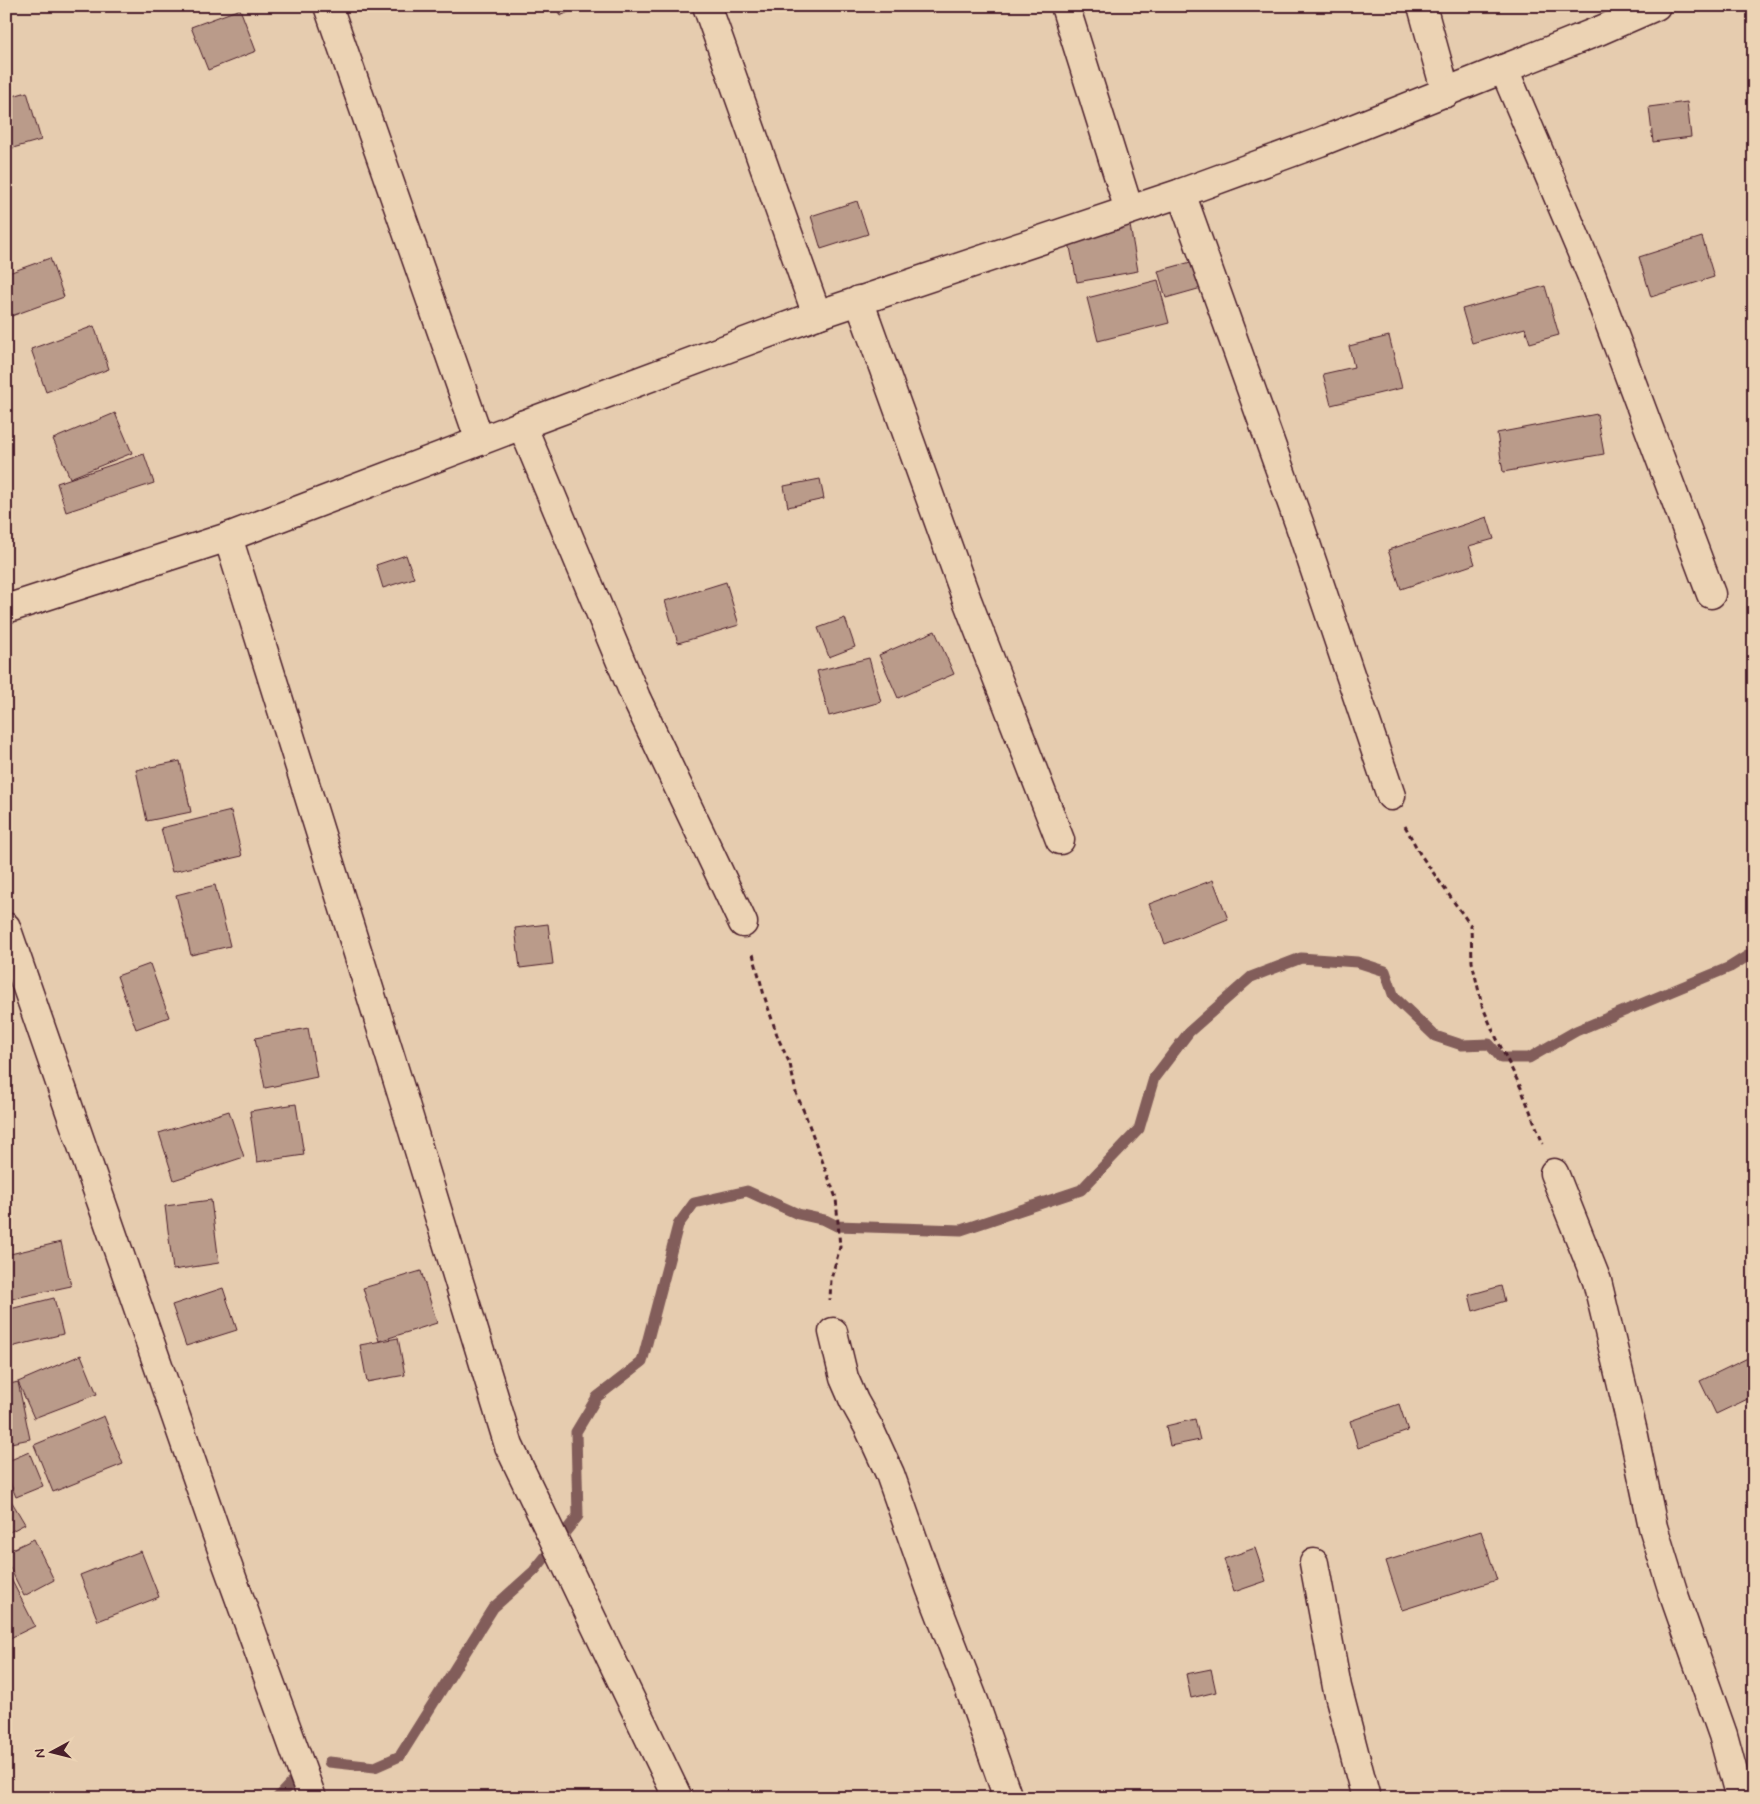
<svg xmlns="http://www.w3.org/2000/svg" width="1760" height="1804" font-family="Mynerve,sans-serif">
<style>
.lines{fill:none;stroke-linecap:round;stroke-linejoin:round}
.stream{stroke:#825d5a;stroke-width:11}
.building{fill:#ba9b8a;stroke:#4a1f2b}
.minor-casing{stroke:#4a1f2b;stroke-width:31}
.path{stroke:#4a1f2b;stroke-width:3;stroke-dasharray:5 4;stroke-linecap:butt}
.minor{stroke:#ecd3b4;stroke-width:28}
</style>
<rect width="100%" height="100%" fill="#e6ccaf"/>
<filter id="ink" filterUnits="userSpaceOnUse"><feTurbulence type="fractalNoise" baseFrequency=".02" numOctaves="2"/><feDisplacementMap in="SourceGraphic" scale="10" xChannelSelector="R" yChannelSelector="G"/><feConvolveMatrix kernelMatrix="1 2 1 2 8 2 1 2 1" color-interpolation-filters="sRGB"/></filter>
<g filter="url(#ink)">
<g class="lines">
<!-- stream -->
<g class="stream">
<path d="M 329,1762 L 375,1767 L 400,1756 L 493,1608 L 534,1571 L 578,1516 L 576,1432 L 597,1397 L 642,1362 L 678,1225 L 694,1203 L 747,1191 L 798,1214 L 825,1220 L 837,1226 L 961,1230 L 1081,1190 L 1139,1129 L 1154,1078 L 1189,1032 L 1251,977 L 1301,958 L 1357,962 L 1385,971 L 1394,997 L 1435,1036 L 1462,1045 L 1489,1044 L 1501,1058 L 1529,1058 L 1576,1031 L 1730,967 L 1754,952"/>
<path d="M 277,1798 L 291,1783"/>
</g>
</g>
<!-- building -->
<g class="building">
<path d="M 556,6 L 582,6 L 560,16 Z"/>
<path d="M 240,9 L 256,51 L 208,70 L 191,27 Z"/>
<path d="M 27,92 L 41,140 L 6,150 L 6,98 Z"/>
<path d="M 1687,102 L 1691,137 L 1653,142 L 1649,107 Z"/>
<path d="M 857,201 L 868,234 L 821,249 L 811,216 Z"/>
<path d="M 1129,220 L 1138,271 L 1077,282 L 1067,232 Z"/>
<path d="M 1702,237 L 1714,277 L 1651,297 L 1639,257 Z"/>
<path d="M 50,258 L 64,297 L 6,318 L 6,274 Z"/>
<path d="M 1198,260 L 1205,287 L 1166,298 L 1158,271 Z"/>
<path d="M 1158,280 L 1169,323 L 1098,341 L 1087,298 Z"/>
<path d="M 1545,286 L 1559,335 L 1530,343 L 1525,328 L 1472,343 L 1462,309 Z"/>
<path d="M 94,326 L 109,369 L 46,392 L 31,349 Z"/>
<path d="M 1389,336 L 1402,388 L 1331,405 L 1323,374 L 1354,367 L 1349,346 Z"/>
<path d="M 115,413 L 132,453 L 70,478 L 53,439 Z"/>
<path d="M 1597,414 L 1604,454 L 1503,472 L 1497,433 Z"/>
<path d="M 144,454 L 154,483 L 66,512 L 57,483 Z"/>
<path d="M 820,479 L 824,499 L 788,507 L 784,486 Z"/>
<path d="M 1487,517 L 1494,539 L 1469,546 L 1475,564 L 1401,589 L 1388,550 Z"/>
<path d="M 406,555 L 414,578 L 383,588 L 376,565 Z"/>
<path d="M 726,582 L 739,625 L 678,643 L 665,601 Z"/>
<path d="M 845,618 L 855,647 L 829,657 L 818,628 Z"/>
<path d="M 935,631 L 954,674 L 898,698 L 879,655 Z"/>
<path d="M 869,658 L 881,702 L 829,716 L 817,671 Z"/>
<path d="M 180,761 L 191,812 L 147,821 L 136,770 Z"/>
<path d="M 231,811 L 242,856 L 172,872 L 161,828 Z"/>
<path d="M 1213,880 L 1228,919 L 1165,944 L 1149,904 Z"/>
<path d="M 215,885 L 230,946 L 191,955 L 176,895 Z"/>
<path d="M 548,924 L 553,964 L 520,968 L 515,928 Z"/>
<path d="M 150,964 L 169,1017 L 136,1029 L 117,976 Z"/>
<path d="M 308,1028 L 317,1077 L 265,1088 L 255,1038 Z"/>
<path d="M 296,1104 L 304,1155 L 257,1162 L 250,1111 Z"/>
<path d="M 229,1111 L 244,1157 L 174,1180 L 159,1133 Z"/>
<path d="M 211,1200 L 219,1263 L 173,1270 L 165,1206 Z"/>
<path d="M 61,1242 L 71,1286 L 6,1300 L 6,1255 Z"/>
<path d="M 421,1271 L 437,1323 L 379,1341 L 363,1288 Z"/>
<path d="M 1501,1286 L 1505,1301 L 1473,1311 L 1469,1295 Z"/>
<path d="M 223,1288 L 237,1330 L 186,1346 L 172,1305 Z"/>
<path d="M 54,1298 L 63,1334 L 7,1348 L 6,1310 Z"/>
<path d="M 398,1338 L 405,1375 L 367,1382 L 360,1345 Z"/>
<path d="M 81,1355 L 97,1394 L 34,1418 L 18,1382 Z"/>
<path d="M 1754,1355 L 1754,1396 L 1716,1414 L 1700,1381 Z"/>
<path d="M 18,1382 L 30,1439 L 6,1444 L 6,1385 Z"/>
<path d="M 1399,1404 L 1408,1431 L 1358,1448 L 1350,1421 Z"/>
<path d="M 104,1416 L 123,1464 L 53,1492 L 34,1445 Z"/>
<path d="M 1195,1419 L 1200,1440 L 1170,1446 L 1166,1426 Z"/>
<path d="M 29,1452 L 43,1486 L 16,1497 L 6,1473 L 6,1462 Z"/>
<path d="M 9,1497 L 25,1524 L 6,1534 L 6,1499 Z"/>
<path d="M 1481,1531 L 1497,1580 L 1402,1610 L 1386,1561 Z"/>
<path d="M 34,1539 L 54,1580 L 24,1596 L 6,1560 L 6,1552 Z"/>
<path d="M 1255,1548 L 1266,1581 L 1234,1592 L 1224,1559 Z"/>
<path d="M 141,1551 L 159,1597 L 98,1621 L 80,1575 Z"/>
<path d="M 10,1577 L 35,1626 L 6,1640 L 6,1579 Z"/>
<path d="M 1211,1669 L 1216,1692 L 1191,1698 L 1186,1674 Z"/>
</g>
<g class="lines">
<defs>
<g id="minor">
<path d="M 328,6 L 480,441"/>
<path d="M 707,6 L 817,315"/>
<path d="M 1065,6 L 1129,210"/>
<path d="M 1422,6 L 1446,93"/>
<path d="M 1504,69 L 1591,274 L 1711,594"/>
<path d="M 1181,193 L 1299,523 L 1391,796"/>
<path d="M 859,300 L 967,600 L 1060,840"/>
<path d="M 522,425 L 636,698 L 743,923"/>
<path d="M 228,537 L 400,1088 L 509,1446 L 678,1798"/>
<path d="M 6,609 L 228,537 L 522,425 L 817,315 L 1181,193 L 1320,142 L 1601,30 L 1656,6"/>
<path d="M 6,927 L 227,1564 L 312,1798"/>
<path d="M 1554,1173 L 1597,1281 L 1634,1436 L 1653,1527 L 1675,1598 L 1723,1735 L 1740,1798"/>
<path d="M 833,1332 L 844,1378 L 854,1401 L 869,1428 L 890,1474 L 931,1590 L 974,1701 L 1008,1798"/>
<path d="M 1314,1563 L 1337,1687 L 1366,1798"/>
</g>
</defs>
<!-- minor casing -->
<use href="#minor" class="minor-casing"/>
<!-- path -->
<g class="path">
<path d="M 1405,826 L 1420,854 L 1471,926 L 1472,962 L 1482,1005 L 1493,1031 L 1521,1088 L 1543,1144"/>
<path d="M 753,954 L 764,995 L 778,1038 L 790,1064 L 796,1093 L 805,1114 L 836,1198 L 840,1247 L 831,1279 L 830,1300"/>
</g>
<!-- minor -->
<use href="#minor" class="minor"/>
</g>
</g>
<!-- margin -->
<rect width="1760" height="1804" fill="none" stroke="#ecd3b4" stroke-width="25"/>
<rect x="12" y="12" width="1735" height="1779" fill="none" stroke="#4a1f2b" stroke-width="2" filter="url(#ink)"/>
<!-- north arrow -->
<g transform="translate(52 1752) rotate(263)" stroke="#ecd3b4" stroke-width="4" paint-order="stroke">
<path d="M0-4L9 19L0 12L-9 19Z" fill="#4a1f2b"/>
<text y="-8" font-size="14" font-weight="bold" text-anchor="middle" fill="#4a1f2b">N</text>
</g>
</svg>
